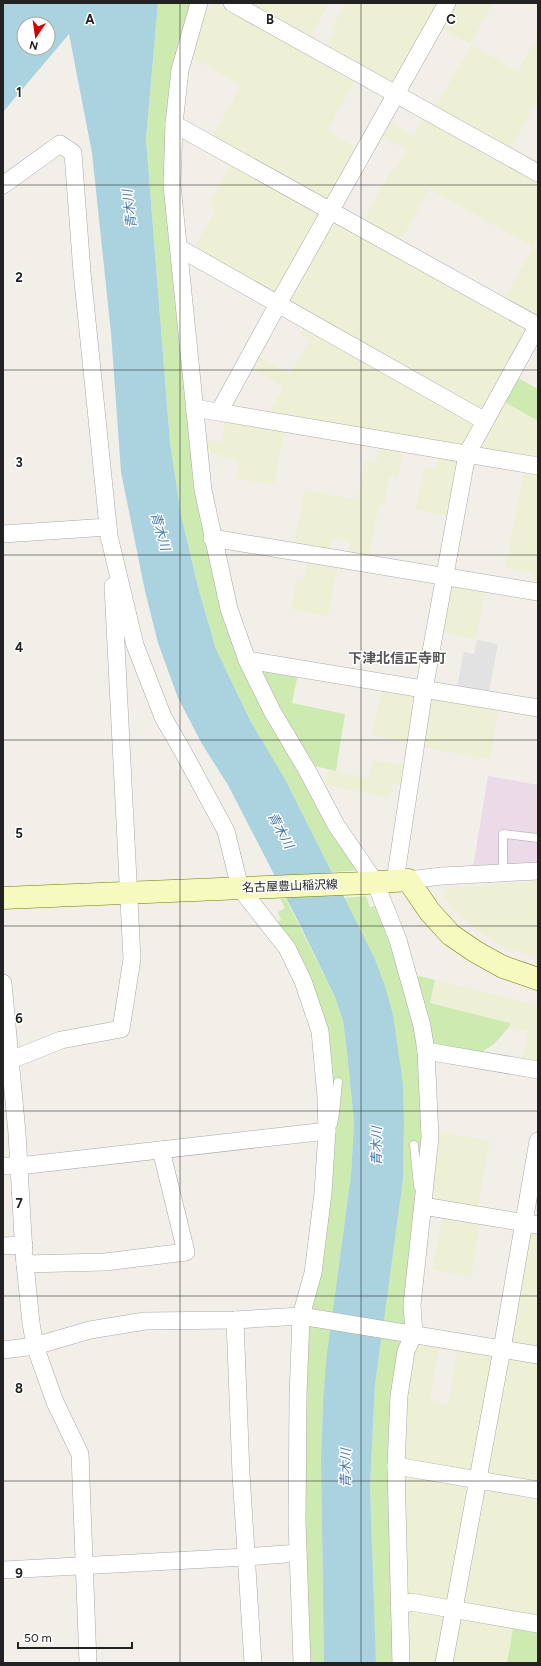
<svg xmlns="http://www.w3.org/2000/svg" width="541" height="1666" font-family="Figtree,'Noto Sans JP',sans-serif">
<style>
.industrial{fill:#ebdbe8}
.farmland{fill:#eef0d5}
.grass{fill:#cdebb0}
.parking{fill:#e2e2e2}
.water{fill:#aad3df;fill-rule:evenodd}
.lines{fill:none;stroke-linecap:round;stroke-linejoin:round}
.lane-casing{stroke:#a9a9a9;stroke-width:9}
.street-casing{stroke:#a9a9a9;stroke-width:18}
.secondary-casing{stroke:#707d05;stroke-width:23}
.lane{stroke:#fff;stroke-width:8}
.street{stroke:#fff;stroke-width:17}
.secondary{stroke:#f7fabf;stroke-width:22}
.grid{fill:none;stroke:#222;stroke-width:1;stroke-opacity:0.55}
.labels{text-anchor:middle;stroke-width:3;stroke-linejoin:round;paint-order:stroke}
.street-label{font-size:12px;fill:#222;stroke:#fff}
.water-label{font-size:13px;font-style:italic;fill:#4a7aab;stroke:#fff}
.quarter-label{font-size:14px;font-weight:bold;fill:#555;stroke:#fff}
.grid-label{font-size:13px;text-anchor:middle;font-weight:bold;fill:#222;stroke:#fff;stroke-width:3;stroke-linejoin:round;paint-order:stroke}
</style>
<rect width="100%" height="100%" fill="#f2efe9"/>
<!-- industrial -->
<path class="industrial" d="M 488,776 L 538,785 L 538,865 L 473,868 Z"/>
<!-- farmland -->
<g class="farmland">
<path d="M 213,3 L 222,3 L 357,78 L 327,130 L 359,149 L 331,201 L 324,203 L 211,138 L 241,86 L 191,57 L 206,11 Z"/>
<path d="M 249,3 L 329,3 L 308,40 Z"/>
<path d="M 346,3 L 388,3 L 392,5 L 393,3 L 441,3 L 396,84 L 390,85 L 324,49 L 334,32 L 331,30 Z"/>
<path d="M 450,3 L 493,3 L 470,44 L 437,26 Z"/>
<path d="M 538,35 L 538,99 L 509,151 L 434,110 L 471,45 L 518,71 Z"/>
<path d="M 425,116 L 538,178 L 538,239 L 533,247 L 538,250 L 538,317 L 503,301 L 533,247 L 429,189 L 399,244 L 362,223 L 392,169 L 395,170 L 406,150 L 378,134 L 386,120 L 414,135 Z"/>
<path d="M 233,160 L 322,209 L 275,296 L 193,250 L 216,209 L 208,205 Z"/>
<path d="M 329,219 L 529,325 L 487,410 L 480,411 L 287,303 Z"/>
<path d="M 306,323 L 476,418 L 466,448 L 266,417 L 283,387 L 249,367 L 256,355 L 290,374 L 310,340 L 300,334 Z"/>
<path d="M 501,400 L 538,421 L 538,463 L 477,453 Z"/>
<path d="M 225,417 L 285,427 L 274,484 L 236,479 L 239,460 L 222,458 L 222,455 L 202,452 L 200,439 L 222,442 Z"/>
<path d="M 380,445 L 403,450 L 398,478 L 390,476 L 384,506 L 379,505 L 368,559 L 347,555 L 350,541 L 332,538 L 330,552 L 294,545 L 305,490 L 358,500 L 365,461 L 376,463 Z"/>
<path d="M 439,454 L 456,457 L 460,464 L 449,516 L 415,510 L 424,467 L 436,470 Z"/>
<path d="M 524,470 L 538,472 L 538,588 L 532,586 L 534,573 L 505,568 Z"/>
<path d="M 308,557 L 338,563 L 328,616 L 291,609 L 296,580 L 303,581 Z"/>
<path d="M 447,585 L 486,589 L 476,639 L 438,632 Z"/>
<path d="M 383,687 L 416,693 L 411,743 L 371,735 Z"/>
<path d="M 433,694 L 499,705 L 490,759 L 419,747 L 427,700 Z"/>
<path d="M 373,760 L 408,766 L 404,785 L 393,783 L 390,798 L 325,785 L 328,770 L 369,778 Z"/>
<path d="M 538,881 L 538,959 L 502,946 L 482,934 L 454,910 L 443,897 L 446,888 Z"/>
<path d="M 435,980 L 538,1005 L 538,1063 L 522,1063 L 528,1031 L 509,1027 L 510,1023 L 429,1003 Z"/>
<path d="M 434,1131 L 490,1141 L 477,1211 L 434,1204 L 429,1197 Z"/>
<path d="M 443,1213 L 481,1220 L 471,1277 L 432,1270 Z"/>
<path d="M 538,1230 L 538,1351 L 511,1346 L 507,1339 L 528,1233 Z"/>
<path d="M 420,1340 L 440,1343 L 430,1402 L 448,1405 L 458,1347 L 491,1352 L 495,1358 L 474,1471 L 402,1462 L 409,1353 Z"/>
<path d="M 510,1355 L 538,1360 L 538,1486 L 485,1472 L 503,1360 Z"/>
<path d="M 404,1469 L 471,1486 L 451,1601 L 408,1597 L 404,1592 Z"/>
<path d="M 481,1488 L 538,1494 L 538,1619 L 466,1607 L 462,1602 Z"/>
<path d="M 410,1606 L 448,1617 L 439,1663 L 406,1663 L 404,1612 Z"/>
<path d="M 457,1618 L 514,1624 L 507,1663 L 449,1663 Z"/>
</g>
<!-- grass -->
<g class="grass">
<path d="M 158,3 L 192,3 L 174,70 L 196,484 L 242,658 L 361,870 L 331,872 L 285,779 L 250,720 L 216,649 L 199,591 L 181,515 L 170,443 L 146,139 Z"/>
<path d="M 515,376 L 538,389 L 538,421 L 501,400 Z"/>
<path d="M 263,667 L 298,674 L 292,703 L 345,714 L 336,771 L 310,765 L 259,674 Z"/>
<path d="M 366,896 L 370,907 L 378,906 L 417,1024 L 426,1138 L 418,1209 L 409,1327 L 383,1322 L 403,1180 L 404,1122 L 403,1084 L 344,898 Z"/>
<path d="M 280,898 L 286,899 L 335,997 L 343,1021 L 346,1043 L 354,1122 L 351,1175 L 332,1315 L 310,1310 L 334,1111 L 324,1031 L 274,923 L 281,920 L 278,912 L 285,908 Z"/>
<path d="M 420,976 L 435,980 L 430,1003 L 510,1023 L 509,1027 L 494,1044 L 476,1056 L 436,1048 L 429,1041 L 417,978 Z"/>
<path d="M 307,1322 L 331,1326 L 323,1401 L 321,1461 L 324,1663 L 308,1663 L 304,1482 Z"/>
<path d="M 382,1334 L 408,1339 L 396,1663 L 376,1663 L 375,1643 L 370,1488 L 375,1385 Z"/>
<path d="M 514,1624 L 538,1627 L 538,1663 L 507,1663 Z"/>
</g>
<!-- parking -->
<path class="parking" d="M 477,640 L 498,644 L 488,697 L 456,691 L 464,652 L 474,654 Z"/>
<!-- water -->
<path class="water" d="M 3,3 L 158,3 L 146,139 L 170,443 L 181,515 L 199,591 L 216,649 L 250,720 L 285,779 L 374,957 L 385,986 L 393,1015 L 403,1084 L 404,1122 L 403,1180 L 375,1385 L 370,1488 L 376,1663 L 324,1663 L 321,1461 L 323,1401 L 327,1353 L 351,1175 L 354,1122 L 346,1043 L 343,1021 L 335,997 L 300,925 L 228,785 L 202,744 L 178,698 L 158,643 L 145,591 L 121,472 L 111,333 L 92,153 L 69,34 L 3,112 ZM 24,24 L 48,24 L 48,48 L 24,48 Z"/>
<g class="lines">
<defs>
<g id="lane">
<path d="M 503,873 L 503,834 L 538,838"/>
<path d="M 333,1124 L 335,1113 L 338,1082"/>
<path d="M 414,1145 L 418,1186"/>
</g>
<g id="street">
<path d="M 199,3 L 180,70 L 174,124 L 172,185 L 203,490 L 229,609 L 247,660 L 272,711 L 307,770 L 336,825 L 375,882 L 398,940 L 422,1026 L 426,1051 L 430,1137 L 412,1305 L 414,1334 L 406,1351 L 399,1396 L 396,1466 L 401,1663"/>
<path d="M 232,3 L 538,173"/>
<path d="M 174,124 L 538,326"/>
<path d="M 3,185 L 60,144 L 73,153 L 82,272 L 109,536 L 135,645 L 163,717 L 182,750 L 226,831 L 240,888 L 287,948 L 303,981 L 320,1031 L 326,1097 L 327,1131 L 323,1193 L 313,1273 L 301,1316 L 298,1396 L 297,1522 L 302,1663"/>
<path d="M 179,248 L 485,421"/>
<path d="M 194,408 L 538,466"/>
<path d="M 219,412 L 278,304 L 447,3"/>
<path d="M 3,534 L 108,527"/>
<path d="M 212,538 L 538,592"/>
<path d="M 247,660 L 538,708"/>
<path d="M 408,880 L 442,876 L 538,871"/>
<path d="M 395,881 L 424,690 L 467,454 L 538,325"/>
<path d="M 3,983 L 17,1133 L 24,1254 L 31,1323 L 35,1346 L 55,1402 L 80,1454 L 88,1663"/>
<path d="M 426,1051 L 538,1070"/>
<path d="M 11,1060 L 61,1040 L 121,1029 L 132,959 L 113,586"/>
<path d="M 3,1166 L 19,1166 L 327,1131"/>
<path d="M 423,1206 L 538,1225"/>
<path d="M 3,1246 L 24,1245"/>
<path d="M 25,1264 L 105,1262 L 186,1252 L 161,1150"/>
<path d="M 235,1320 L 241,1474 L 253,1663"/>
<path d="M 3,1350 L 35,1346 L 90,1330 L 145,1321 L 235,1320 L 301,1316 L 538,1355"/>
<path d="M 396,1466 L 538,1490"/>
<path d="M 3,1570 L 246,1557 L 298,1553"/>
<path d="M 399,1607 L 411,1602 L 538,1624"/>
<path d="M 444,1663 L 502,1349 L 538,1141"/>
</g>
<path id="secondary" d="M 3,898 L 366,883 L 408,880 L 430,912 L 451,935 L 476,952 L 503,967 L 538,979"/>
</defs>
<!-- lane casing -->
<use href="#lane" class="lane-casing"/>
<!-- street casing -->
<use href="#street" class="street-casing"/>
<!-- secondary casing -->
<use href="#secondary" class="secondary-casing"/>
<!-- lane -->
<use href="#lane" class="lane"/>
<!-- street -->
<use href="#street" class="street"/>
<!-- secondary -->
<use href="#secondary" class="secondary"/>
</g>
<!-- grid -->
<path class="grid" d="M 180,3 L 180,1663M 361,3 L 361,1663M 3,185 L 538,185M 3,370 L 538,370M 3,555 L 538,555M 3,740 L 538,740M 3,926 L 538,926M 3,1111 L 538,1111M 3,1296 L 538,1296M 3,1481 L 538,1481"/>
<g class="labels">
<!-- street labels -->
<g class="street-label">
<text transform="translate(290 886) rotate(-2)" y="4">名古屋豊山稲沢線</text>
</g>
<!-- water labels -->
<g class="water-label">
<text transform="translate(129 209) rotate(-97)" y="5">青木川</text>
<text transform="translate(161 531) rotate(74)" y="5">青木川</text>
<text transform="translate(281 830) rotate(62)" y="5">青木川</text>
<text transform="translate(376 1146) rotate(-90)" y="5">青木川</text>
<text transform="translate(345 1468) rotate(-89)" y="5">青木川</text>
</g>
<!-- quarter labels -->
<g class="quarter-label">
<text x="397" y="663">下津北信正寺町</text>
</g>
</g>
<g class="grid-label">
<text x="90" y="24">A</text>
<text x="270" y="24">B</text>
<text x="451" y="24">C</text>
<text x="19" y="97">1</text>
<text x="19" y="282">2</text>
<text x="19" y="467">3</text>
<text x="19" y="652">4</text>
<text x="19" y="838">5</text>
<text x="19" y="1023">6</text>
<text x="19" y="1208">7</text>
<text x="19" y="1393">8</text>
<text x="19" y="1578">9</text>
</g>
<!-- border -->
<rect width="541" height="1666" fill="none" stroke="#222222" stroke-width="8"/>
<!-- north arrow -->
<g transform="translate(36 36) rotate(193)"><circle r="19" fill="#ffffff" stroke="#a7a7a7"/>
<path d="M0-3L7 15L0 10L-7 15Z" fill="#d40000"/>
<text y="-6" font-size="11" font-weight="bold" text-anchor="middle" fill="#222222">N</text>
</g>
<!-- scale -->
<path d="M18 1642v6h114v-6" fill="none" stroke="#222222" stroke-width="2"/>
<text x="24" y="1642" font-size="12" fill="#222222" stroke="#ffffff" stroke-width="3" paint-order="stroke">50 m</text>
</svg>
